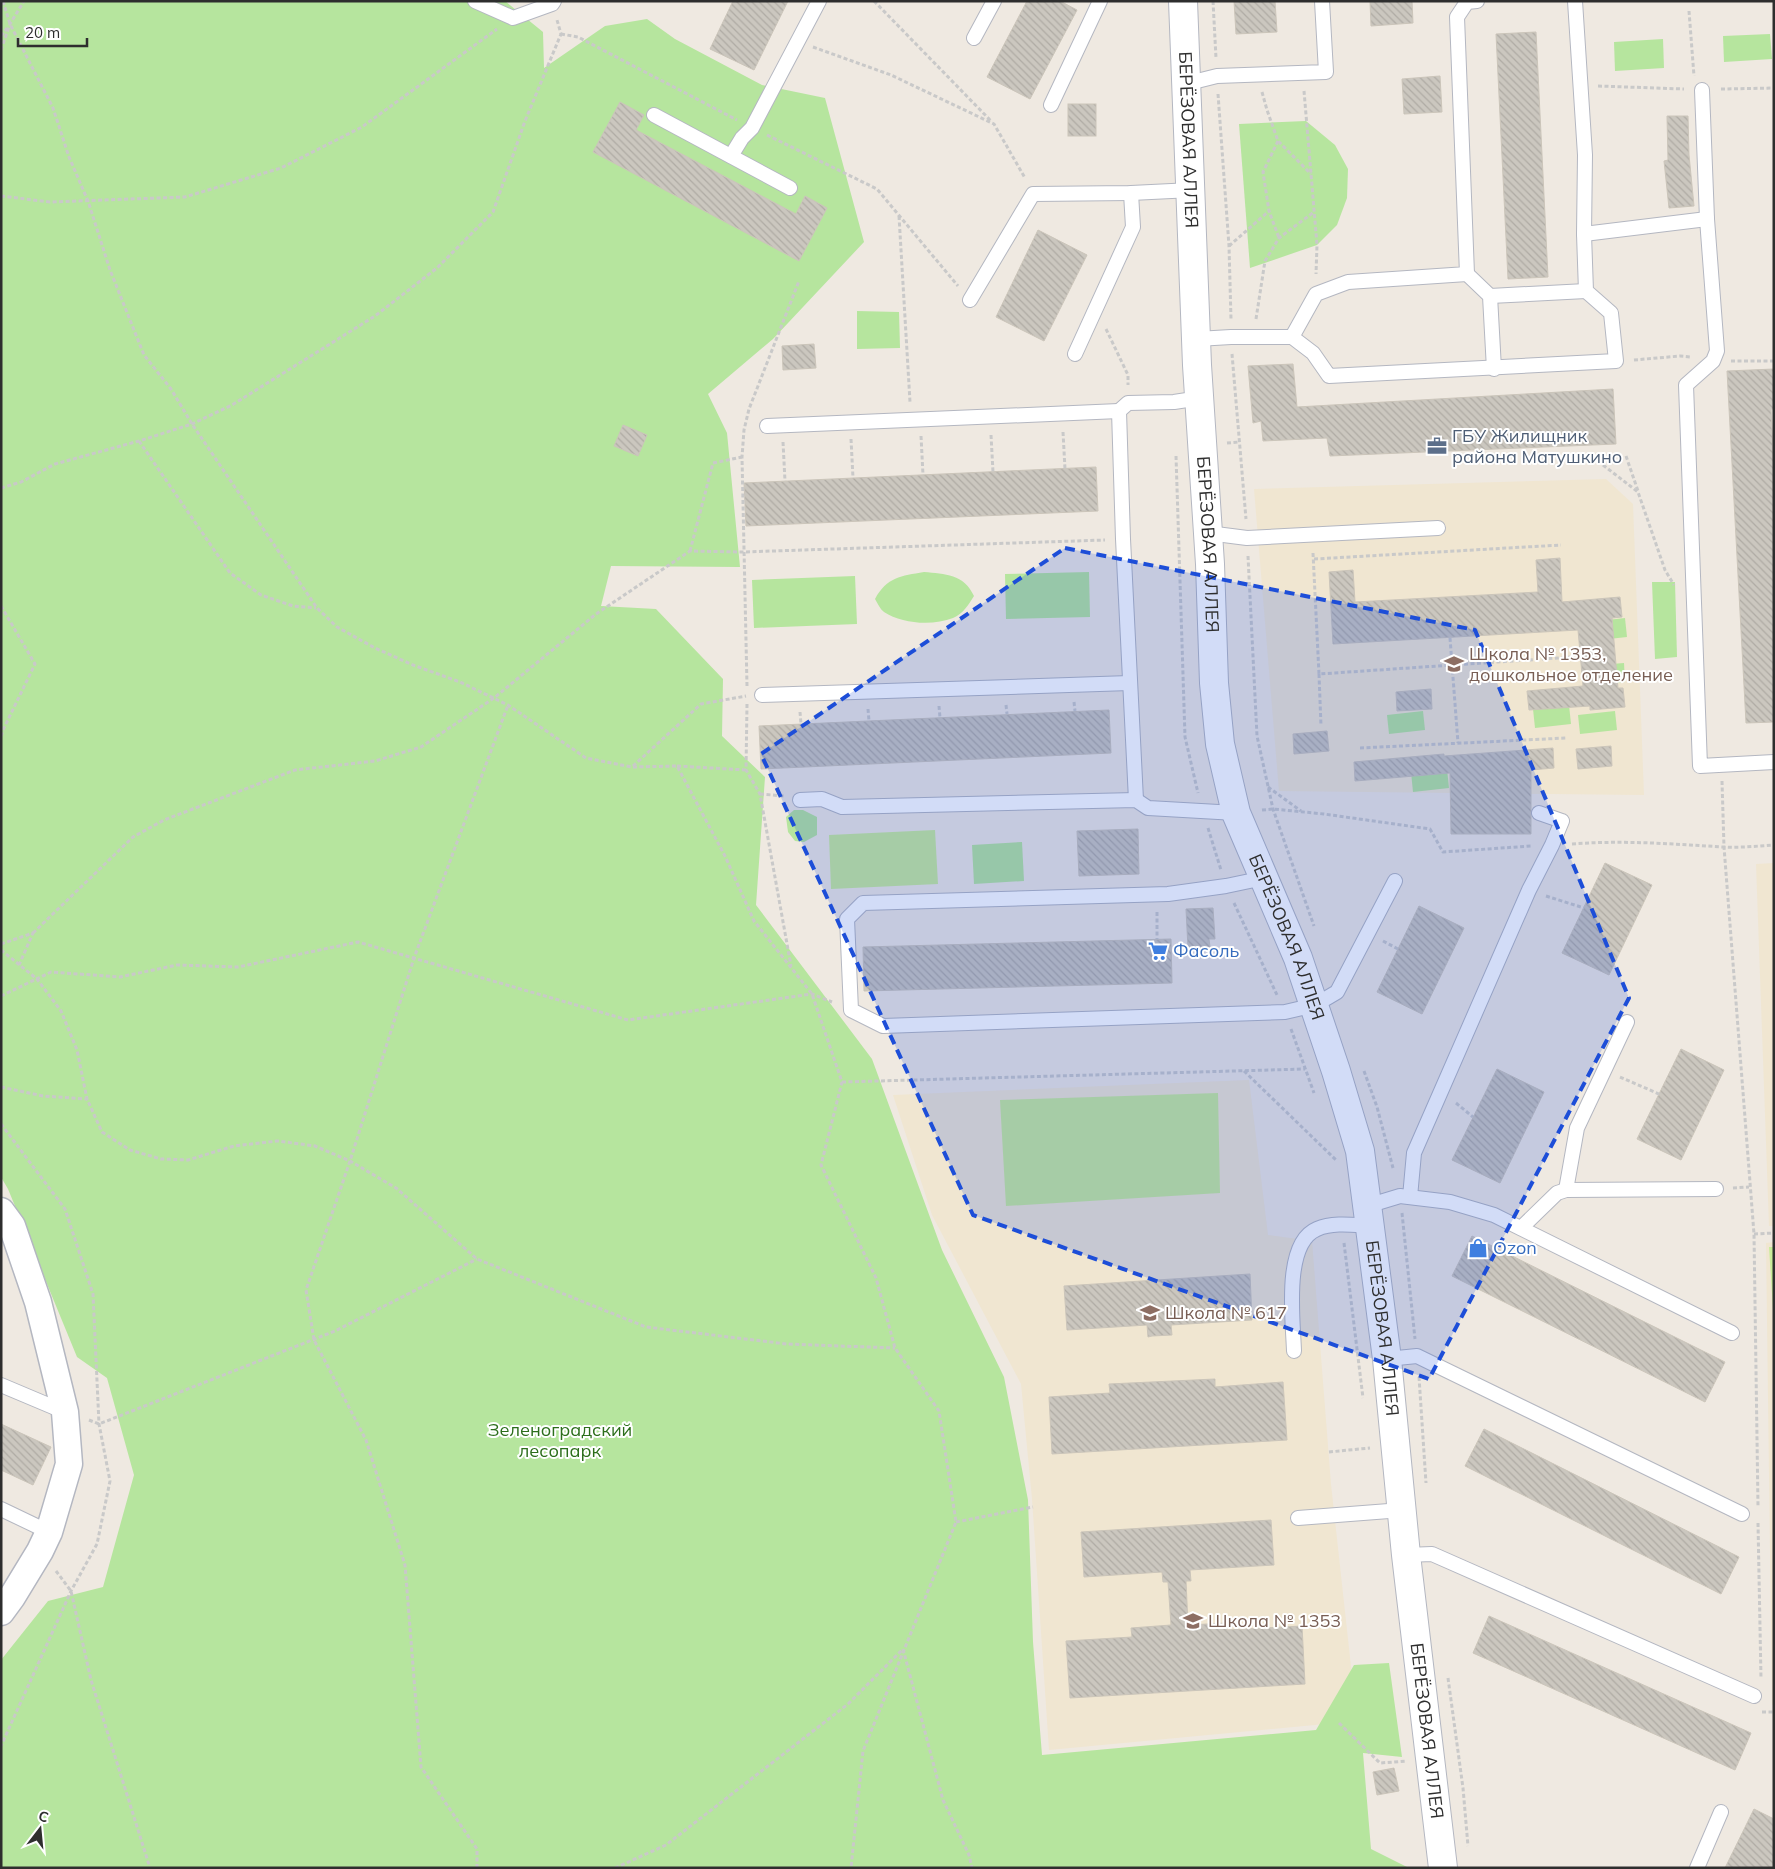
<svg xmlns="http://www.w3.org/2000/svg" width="1775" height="1869" font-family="Mulish,sans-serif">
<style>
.education{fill:#f0e6d1}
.park{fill:#b6e59e}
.pitch{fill:#c9ec9a}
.building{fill:url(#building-back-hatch);stroke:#cbc5ba}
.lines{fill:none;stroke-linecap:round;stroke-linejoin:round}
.lane-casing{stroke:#b4b7c1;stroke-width:16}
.street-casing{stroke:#b4b7c1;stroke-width:29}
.secondary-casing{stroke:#b4b7c1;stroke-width:30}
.path{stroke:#c9c9c9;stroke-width:3;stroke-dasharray:4 2.5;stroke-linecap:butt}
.lane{stroke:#fff;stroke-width:14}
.street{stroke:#fff;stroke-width:26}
.secondary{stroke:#fff;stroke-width:28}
.marked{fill:#1d4ed8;fill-opacity:0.2;stroke:#1d4ed8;stroke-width:4;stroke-dasharray:10 6;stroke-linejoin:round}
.labels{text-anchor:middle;stroke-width:4;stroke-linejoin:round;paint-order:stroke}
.street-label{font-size:18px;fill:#2e2e2e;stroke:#fff}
.service-label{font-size:18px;fill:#4e5e75;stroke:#fff;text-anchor:start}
.education-label{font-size:18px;fill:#785e54;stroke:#fff;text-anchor:start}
.shop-label{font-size:18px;fill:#366cbe;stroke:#fff;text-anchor:start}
.park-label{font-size:18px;fill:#2c6e1b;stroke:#fff}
</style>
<defs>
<pattern id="building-back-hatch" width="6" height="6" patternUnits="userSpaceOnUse" patternTransform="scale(1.25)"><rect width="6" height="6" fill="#cbc7bf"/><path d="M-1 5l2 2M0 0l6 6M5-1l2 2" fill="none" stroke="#afaba4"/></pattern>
</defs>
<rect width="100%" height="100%" fill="#efe9e1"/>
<!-- education -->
<g class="education">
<path d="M 1606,479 L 1633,504 L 1644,795 L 1279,791 L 1254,489 Z"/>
<path d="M 1774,863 L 1774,1226 L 1769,1226 L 1756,864 Z"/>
<path d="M 1249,1080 L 1268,1235 L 1312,1241 L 1331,1484 L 1357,1721 L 1049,1750 L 1032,1499 L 1021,1384 L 932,1215 L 893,1095 Z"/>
<path d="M 1774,1242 L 1774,1705 L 1772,1705 L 1766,1243 Z"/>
</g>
<!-- park -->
<g class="park">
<path d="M 1,1 L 505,1 L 543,32 L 544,68 L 605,26 L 647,19 L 675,39 L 762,85 L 825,98 L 864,242 L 773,339 L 708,394 L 727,433 L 740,567 L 611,566 L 601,606 L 656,609 L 723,679 L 722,736 L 765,777 L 756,905 L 872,1059 L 942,1250 L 1004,1377 L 1028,1500 L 1033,1642 L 1042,1755 L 1316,1730 L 1354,1665 L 1389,1663 L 1402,1757 L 1363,1753 L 1371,1849 L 1409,1868 L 1,1868 L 1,1660 L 48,1601 L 103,1587 L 134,1475 L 107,1378 L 77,1357 L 8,1189 L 1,1177 Z"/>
<path d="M 1770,34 L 1772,59 L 1724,62 L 1723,36 Z"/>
<path d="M 1663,39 L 1664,68 L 1615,71 L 1614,42 Z"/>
<path d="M 1306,121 L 1335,145 L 1348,169 L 1347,198 L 1337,225 L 1317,245 L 1250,268 L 1239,124 Z"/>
<path d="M 857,311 L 899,312 L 900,348 L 857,349 Z"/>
<path d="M 924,572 C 945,574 964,574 974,596 C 969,604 963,614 953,618 C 933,626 902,624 884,612 C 880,609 878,604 875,599 C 887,577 901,576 924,572 Z"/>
<path d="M 1089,572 L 1090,617 L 1006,619 L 1005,574 Z"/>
<path d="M 855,576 L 857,624 L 754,628 L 752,580 Z"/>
<path d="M 1652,582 L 1675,582 L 1677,657 L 1655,659 Z"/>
<path d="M 1625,618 L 1627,637 L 1591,641 L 1589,622 Z"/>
<path d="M 1624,663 L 1625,682 L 1589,686 L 1587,666 Z"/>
<path d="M 1569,705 L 1571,724 L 1535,728 L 1533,709 Z"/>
<path d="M 1423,711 L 1425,730 L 1389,734 L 1387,715 Z"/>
<path d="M 1615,711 L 1617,730 L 1580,734 L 1578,715 Z"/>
<path d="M 1447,769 L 1449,788 L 1413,792 L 1411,772 Z"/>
<path d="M 794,810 L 803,810 L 817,817 L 817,835 L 804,842 L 795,841 L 788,832 L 786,817 Z"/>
<path d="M 1022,842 L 1024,881 L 974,884 L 972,845 Z"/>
</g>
<!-- pitch -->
<g class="pitch">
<path d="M 935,830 L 938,884 L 831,889 L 829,835 Z"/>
<path d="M 1218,1093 L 1220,1193 L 1006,1206 L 1000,1100 Z"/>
<path d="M 1769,1247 L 1774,1247 L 1774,1325 Z"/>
</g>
<!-- building -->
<g class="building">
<path d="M 733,1 L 788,1 L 754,70 L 710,49 Z"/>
<path d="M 1027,1 L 1060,1 L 1077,10 L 1030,99 L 987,77 Z"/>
<path d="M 1234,1 L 1275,1 L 1277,32 L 1236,34 Z"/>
<path d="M 1370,1 L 1412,1 L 1413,23 L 1371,26 Z"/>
<path d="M 1536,32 L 1548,277 L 1508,279 L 1496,34 Z"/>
<path d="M 1440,76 L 1442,112 L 1404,114 L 1402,79 Z"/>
<path d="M 620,102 L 644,115 L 636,130 L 796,214 L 805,196 L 827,208 L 799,261 L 593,152 Z"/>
<rect x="1068" y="104" width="28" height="32"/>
<path d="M 1667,116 L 1688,116 L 1689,155 L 1694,206 L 1669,208 L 1664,161 L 1668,160 Z"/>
<path d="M 1038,230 L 1087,255 L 1044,341 L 996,317 Z"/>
<path d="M 814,344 L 816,368 L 783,370 L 782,346 Z"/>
<path d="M 1293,364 L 1297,407 L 1613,389 L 1616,444 L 1330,456 L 1327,438 L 1263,441 L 1261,421 L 1253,423 L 1248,366 Z"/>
<path d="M 1774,369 L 1774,409 L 1771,409 L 1774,470 L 1774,722 L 1746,723 L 1727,371 Z"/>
<path d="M 623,425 L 647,435 L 638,456 L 614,446 Z"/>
<path d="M 1096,467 L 1098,511 L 746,526 L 744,483 Z"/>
<path d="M 1560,558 L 1562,602 L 1620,597 L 1622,617 L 1612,618 L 1618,688 L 1623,688 L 1625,707 L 1590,710 L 1590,706 L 1529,710 L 1527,691 L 1583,686 L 1578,630 L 1333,644 L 1329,572 L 1353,570 L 1355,602 L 1538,592 L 1536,560 Z"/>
<path d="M 1431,689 L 1432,709 L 1397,711 L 1396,692 Z"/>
<path d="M 1109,710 L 1111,753 L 761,769 L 759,726 Z"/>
<path d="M 1327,731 L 1329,751 L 1294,754 L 1293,734 Z"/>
<path d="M 1611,746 L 1612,766 L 1578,769 L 1576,749 Z"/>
<path d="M 1553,748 L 1554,768 L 1531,770 L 1531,834 L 1451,834 L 1450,773 L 1355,781 L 1354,762 L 1444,754 L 1444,756 Z"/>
<path d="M 1138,829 L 1139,874 L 1079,876 L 1077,831 Z"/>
<path d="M 1605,863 L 1652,885 L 1609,975 L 1562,953 Z"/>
<path d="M 1419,906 L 1464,928 L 1422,1014 L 1377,992 Z"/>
<path d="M 1213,908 L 1215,939 L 1209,939 L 1210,947 L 1188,948 L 1186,909 Z"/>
<path d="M 1171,939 L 1172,983 L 864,991 L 863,947 Z"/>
<path d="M 1681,1049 L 1724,1070 L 1681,1160 L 1637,1139 Z"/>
<path d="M 1497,1069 L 1544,1092 L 1500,1183 L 1452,1160 Z"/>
<path d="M 1472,1236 L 1725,1362 L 1705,1402 L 1452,1276 Z"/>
<path d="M 1250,1274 L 1252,1320 L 1171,1325 L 1172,1335 L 1152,1336 L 1148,1337 L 1147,1325 L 1067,1330 L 1064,1286 Z"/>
<path d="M 1215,1379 L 1215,1387 L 1283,1382 L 1287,1440 L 1052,1454 L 1049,1397 L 1110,1393 L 1109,1384 Z"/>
<path d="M 1,1424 L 51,1447 L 33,1485 L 1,1470 Z"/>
<path d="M 1484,1429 L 1739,1557 L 1721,1594 L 1465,1466 Z"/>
<path d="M 1271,1520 L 1274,1565 L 1190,1570 L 1191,1581 L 1186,1581 L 1188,1625 L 1227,1623 L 1227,1630 L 1302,1626 L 1305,1684 L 1070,1698 L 1066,1641 L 1132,1637 L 1131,1628 L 1171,1625 L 1168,1582 L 1163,1582 L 1162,1572 L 1084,1577 L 1081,1532 Z"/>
<path d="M 1489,1616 L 1751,1733 L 1735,1770 L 1473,1653 Z"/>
<path d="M 1394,1768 L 1399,1791 L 1377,1795 L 1373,1772 Z"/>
<path d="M 1754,1809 L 1774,1819 L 1774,1868 L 1725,1868 Z"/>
</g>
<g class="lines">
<defs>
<g id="lane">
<path d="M 475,1 L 513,18 L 552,4 L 554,1"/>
<path d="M 974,38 L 994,1"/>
<path d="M 1185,84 L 1217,76 L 1326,72 L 1322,1"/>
<path d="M 1702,90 L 1707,219 L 1717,351 L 1713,361 L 1686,385 L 1700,766 L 1774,762"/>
<path d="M 1051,105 L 1100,1"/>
<path d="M 654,115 L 790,188"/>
<path d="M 731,156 L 742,138 L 752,128 L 819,1"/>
<path d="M 1584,234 L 1707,219"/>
<path d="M 1467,274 L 1490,296 L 1494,369"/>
<path d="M 1490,296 L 1586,291"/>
<path d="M 970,300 L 1033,194 L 1131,193 L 1192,190"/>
<path d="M 1292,337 L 1316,294 L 1348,282 L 1467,274 L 1457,17 L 1467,2 L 1477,1"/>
<path d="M 1197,339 L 1231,337 L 1292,337 L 1313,353 L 1329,376 L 1616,361 L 1611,313 L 1586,291 L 1584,234 L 1585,155 L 1575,1"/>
<path d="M 1075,354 L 1133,227 L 1131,193"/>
<path d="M 767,426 L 1119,411"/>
<path d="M 1208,533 L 1247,538 L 1438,528"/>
<path d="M 762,695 L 1130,683"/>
<path d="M 800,800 L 822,799 L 842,807 L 1136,800 L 1148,808 L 1236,813"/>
<path d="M 1136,800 L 1123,539 L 1119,411 L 1128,403 L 1174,402 L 1200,398"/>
<path d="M 1264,878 L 1226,886 L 1168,894 L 863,903 L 847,919 L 851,1010 L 883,1026 L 1285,1012 L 1315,1005 L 1337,992 L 1395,881"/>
<path d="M 1566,1190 L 1577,1128 L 1627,1022"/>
<path d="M 1410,1197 L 1414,1153 L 1529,890 L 1552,845 L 1562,821 L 1539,813"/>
<path d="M 1367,1206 L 1400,1196 L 1450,1202 L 1494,1215 L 1732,1333"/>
<path d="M 1521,1228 L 1557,1193 L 1566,1190 L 1716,1189"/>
<path d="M 1294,1351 C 1293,1320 1283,1243 1317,1229 C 1333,1222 1353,1225 1370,1226"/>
<path d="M 1387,1359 L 1417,1356 L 1742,1514"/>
<path d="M 1,1385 L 65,1412"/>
<path d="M 1,1509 L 49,1532"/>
<path d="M 1298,1518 L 1402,1510"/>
<path d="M 1406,1555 L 1432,1554 L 1754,1696"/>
<path d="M 1697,1868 L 1721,1812"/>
</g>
<path id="street" d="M 1,1211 L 12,1226 L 38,1302 L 65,1412 L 69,1464 L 49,1532 L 40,1551 L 12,1597 L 1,1612"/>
<g id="secondary">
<path id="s1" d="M 1183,1 L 1197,365 L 1210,564 L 1214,683 L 1220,744 L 1236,813 L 1298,958 L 1336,1071 L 1360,1151 L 1387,1359 L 1406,1555 L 1443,1868"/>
</g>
</defs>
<!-- lane casing -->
<use href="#lane" class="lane-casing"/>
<!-- street casing -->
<use href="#street" class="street-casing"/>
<!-- secondary casing -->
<use href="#secondary" class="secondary-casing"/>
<!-- path -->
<g class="path">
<path d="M 3,1 L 10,24 L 53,108 L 69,157 L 88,201 L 110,270 L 144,355 L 171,389 L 192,424 L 317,608 L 337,627 L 375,648 L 413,665 L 460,682 L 508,705 L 586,758 L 632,767 L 677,766 L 725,856 L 754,921 L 812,994 L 842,1082 L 821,1165 L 876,1278 L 895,1348 L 939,1411 L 956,1522 L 863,1751 L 851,1868"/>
<path d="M 874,1 L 992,122"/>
<path d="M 1213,1 L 1216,58"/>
<path d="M 1689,11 L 1694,76"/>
<path d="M 561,34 L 578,37 L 737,120"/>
<path d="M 1,36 L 7,28"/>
<path d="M 813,47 L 891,75 L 994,124 L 1025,178"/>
<path d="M 1,50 L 10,24 L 24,1"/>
<path d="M 1598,86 L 1684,89"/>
<path d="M 1721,89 L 1774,88"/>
<path d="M 1304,91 L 1317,245 L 1316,274"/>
<path d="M 1262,92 L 1267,110 L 1278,141 L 1311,174"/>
<path d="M 1218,94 L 1229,246 L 1231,320"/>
<path d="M 767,135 L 877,189 L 958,286"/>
<path d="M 1278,141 L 1263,172 L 1269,211 L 1279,238"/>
<path d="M 1,196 L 50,202 L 185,197 L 281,168 L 362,127 L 497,29"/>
<path d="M 899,216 L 910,402"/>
<path d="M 1229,246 L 1269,211"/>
<path d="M 1256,319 L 1265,261 L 1279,238 L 1314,212"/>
<path d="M 1106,329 L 1128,375 L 1128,385"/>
<path d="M 1232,354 L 1246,519"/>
<path d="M 1634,360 L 1680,356 L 1690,357"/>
<path d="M 1731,361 L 1774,361"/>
<path d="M 1063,432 L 1065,469"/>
<path d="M 991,435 L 993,472"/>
<path d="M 921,436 L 923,475"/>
<path d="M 851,439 L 853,478"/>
<path d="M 139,441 L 230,573 L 261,595 L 293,606 L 316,608"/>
<path d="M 783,442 L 785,481"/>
<path d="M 1227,443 L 1239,442"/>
<path d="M 1176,456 L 1185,737 L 1198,793"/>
<path d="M 1626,456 L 1638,491"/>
<path d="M 1603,465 L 1638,492 L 1665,570 L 1674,585"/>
<path d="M 1,488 L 21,482 L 55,464 L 139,441 L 192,424 L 232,405 L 375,316 L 437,268 L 493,212 L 525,121 L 561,34 L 557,20"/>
<path d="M 690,551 L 713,463 L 742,457"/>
<path d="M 1313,553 L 1319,674 L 1572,657"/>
<path d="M 1248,556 L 1257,736 L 1273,809 L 1314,926"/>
<path d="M 1314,559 L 1561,545"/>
<path d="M 1,606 L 35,664 L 3,730 L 1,737"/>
<path d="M 1450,638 L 1458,743"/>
<path d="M 1319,674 L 1321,726"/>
<path d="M 747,686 L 742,457 L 744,430 L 749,409 L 799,281"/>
<path d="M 1074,702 L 1075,711"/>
<path d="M 747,704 L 746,770 L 760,794 L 791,966"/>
<path d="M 1006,705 L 1007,714"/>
<path d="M 939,706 L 940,718"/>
<path d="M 868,709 L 869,721"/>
<path d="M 800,712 L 801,724"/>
<path d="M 1360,748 L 1566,738"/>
<path d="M 633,766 L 701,704 L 746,696"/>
<path d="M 677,766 L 746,770"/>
<path d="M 1722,781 L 1724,847 L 1754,1234 L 1758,1506"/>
<path d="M 1268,787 L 1301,811"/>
<path d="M 760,794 L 784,796"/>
<path d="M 1262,810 L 1273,809 L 1324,814 L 1430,829 L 1443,852 L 1531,846"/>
<path d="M 1208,828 L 1221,870"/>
<path d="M 1572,844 C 1623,840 1673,844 1723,847 C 1740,848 1757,846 1774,845"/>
<path d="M 1546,896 L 1584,908"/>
<path d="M 1234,903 L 1277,995"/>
<path d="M 1157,912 L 1157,939"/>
<path d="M 33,933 L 133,837 L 164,820 L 295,770 L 375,761 L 421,747 L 494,698 L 596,614 L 690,551 L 743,552 L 1105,540"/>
<path d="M 1383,941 L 1398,949"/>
<path d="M 1,944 L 33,933 L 19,965"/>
<path d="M 1,950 L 37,979 L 61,1011 L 77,1050 L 87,1099 L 102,1132 L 130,1150 L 161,1159 L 188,1160 L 234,1146 L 278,1141 L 315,1146 L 350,1161 L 396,1188 L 477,1259 L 646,1327 L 787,1344 L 895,1348"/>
<path d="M 1,996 L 51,972 L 120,977 L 177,965 L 238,967 L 358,942 L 628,1020 L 812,994 L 832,1002"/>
<path d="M 1291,1029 L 1314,1093"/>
<path d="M 1244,1071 L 1336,1160"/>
<path d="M 1364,1071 L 1377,1107 L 1393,1168"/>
<path d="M 1620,1077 L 1659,1094"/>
<path d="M 842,1082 L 1305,1069"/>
<path d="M 1,1087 L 43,1096 L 87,1099"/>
<path d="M 1456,1103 L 1473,1117"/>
<path d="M 1,1124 L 65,1209 L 93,1294 L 99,1424 L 110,1481 L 97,1544 L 71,1591 L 1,1746"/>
<path d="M 1733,1188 L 1749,1187"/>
<path d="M 1402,1213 L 1415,1339"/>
<path d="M 1754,1234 L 1774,1233"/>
<path d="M 1344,1243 L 1363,1398"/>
<path d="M 1419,1377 L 1426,1483"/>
<path d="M 89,1420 L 99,1424 L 335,1331 L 477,1259"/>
<path d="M 1329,1452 L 1370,1448"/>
<path d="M 956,1522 L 1033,1507"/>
<path d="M 1758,1523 L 1761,1679"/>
<path d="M 56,1571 L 71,1591 L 91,1680 L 150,1868"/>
<path d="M 1448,1678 L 1463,1788 L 1468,1846"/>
<path d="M 1762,1712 L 1774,1712"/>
<path d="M 1339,1723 L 1380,1763 L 1407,1761"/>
<path d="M 477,1868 L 477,1849 L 421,1767 L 405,1565 L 366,1440 L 314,1340 L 306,1290 L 350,1161 L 414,958 L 508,705"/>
<path d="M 615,1868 L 666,1845 L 848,1704 L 903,1649 L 943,1800 L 969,1855 L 972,1868"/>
</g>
<!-- lane -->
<use href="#lane" class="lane"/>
<!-- street -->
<use href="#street" class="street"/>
<!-- secondary -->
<use href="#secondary" class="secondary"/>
</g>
<!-- marked area -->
<path class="marked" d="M 1065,548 L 1475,630 L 1629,998 L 1429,1379 L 973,1215 L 761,754 Z"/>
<!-- icons -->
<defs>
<symbol id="office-bare" viewBox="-9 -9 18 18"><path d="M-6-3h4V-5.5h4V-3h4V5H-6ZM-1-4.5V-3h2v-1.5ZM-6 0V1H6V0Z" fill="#5c6f8a" stroke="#fff" stroke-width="2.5" paint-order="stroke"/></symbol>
<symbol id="school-bare" viewBox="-9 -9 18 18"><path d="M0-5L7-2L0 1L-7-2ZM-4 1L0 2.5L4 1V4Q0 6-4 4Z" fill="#8d6e63" stroke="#fff" stroke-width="2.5" paint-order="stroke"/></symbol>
<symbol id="supermarket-bare" viewBox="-9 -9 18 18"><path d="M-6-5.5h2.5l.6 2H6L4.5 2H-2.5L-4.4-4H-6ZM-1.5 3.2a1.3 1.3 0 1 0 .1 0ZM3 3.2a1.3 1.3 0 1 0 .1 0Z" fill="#3f7fe0" stroke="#fff" stroke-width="2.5" paint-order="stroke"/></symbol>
<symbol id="shop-bare" viewBox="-9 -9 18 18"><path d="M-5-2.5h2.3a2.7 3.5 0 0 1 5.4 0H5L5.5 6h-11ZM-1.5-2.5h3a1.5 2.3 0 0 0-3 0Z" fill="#3f7fe0" stroke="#fff" stroke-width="2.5" paint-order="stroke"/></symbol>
</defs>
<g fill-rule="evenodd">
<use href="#office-bare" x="1423" y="432" width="28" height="28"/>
<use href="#school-bare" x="1440" y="650" width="28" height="28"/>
<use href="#supermarket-bare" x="1144" y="937" width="28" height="28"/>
<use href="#shop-bare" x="1464" y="1234" width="28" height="28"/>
<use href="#school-bare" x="1136" y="1299" width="28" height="28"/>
<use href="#school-bare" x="1179" y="1607" width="28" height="28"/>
</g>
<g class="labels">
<!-- street labels -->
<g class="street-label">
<text dy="6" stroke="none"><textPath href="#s1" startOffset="139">БЕРЁЗОВАЯ АЛЛЕЯ</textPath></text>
<text dy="6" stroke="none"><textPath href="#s1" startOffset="544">БЕРЁЗОВАЯ АЛЛЕЯ</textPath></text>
<text dy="6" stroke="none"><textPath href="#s1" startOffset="949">БЕРЁЗОВАЯ АЛЛЕЯ</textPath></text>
<text dy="6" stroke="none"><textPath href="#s1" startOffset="1354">БЕРЁЗОВАЯ АЛЛЕЯ</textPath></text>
<text dy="6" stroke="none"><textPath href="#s1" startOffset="1759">БЕРЁЗОВАЯ АЛЛЕЯ</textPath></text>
</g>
<!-- service labels -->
<g class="service-label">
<text x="1452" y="442">ГБУ Жилищник<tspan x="1452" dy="21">района Матушкино</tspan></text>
</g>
<!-- education labels -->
<g class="education-label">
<text x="1469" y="660">Школа № 1353,<tspan x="1469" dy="21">дошкольное отделение</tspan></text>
<text x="1165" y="1319">Школа № 617</text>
<text x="1208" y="1627">Школа № 1353</text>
</g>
<!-- shop labels -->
<g class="shop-label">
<text x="1173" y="957">Фасоль</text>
<text x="1493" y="1254">Ozon</text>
</g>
<!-- park labels -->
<g class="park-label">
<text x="560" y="1436">Зеленоградский<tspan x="560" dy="21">лесопарк</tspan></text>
</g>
</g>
<!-- border -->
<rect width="1775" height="1869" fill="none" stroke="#2e2e2e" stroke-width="5"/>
<!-- north arrow -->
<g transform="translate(40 1829) rotate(16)" stroke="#ffffff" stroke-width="4" paint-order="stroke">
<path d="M0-4L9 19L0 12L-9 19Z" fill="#2e2e2e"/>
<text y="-8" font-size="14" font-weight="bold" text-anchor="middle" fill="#2e2e2e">С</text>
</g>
<!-- scale -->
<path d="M18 38v8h69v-8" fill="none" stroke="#2e2e2e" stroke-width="2.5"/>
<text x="25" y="38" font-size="15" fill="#2e2e2e" stroke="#ffffff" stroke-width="4" paint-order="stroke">20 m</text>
</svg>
